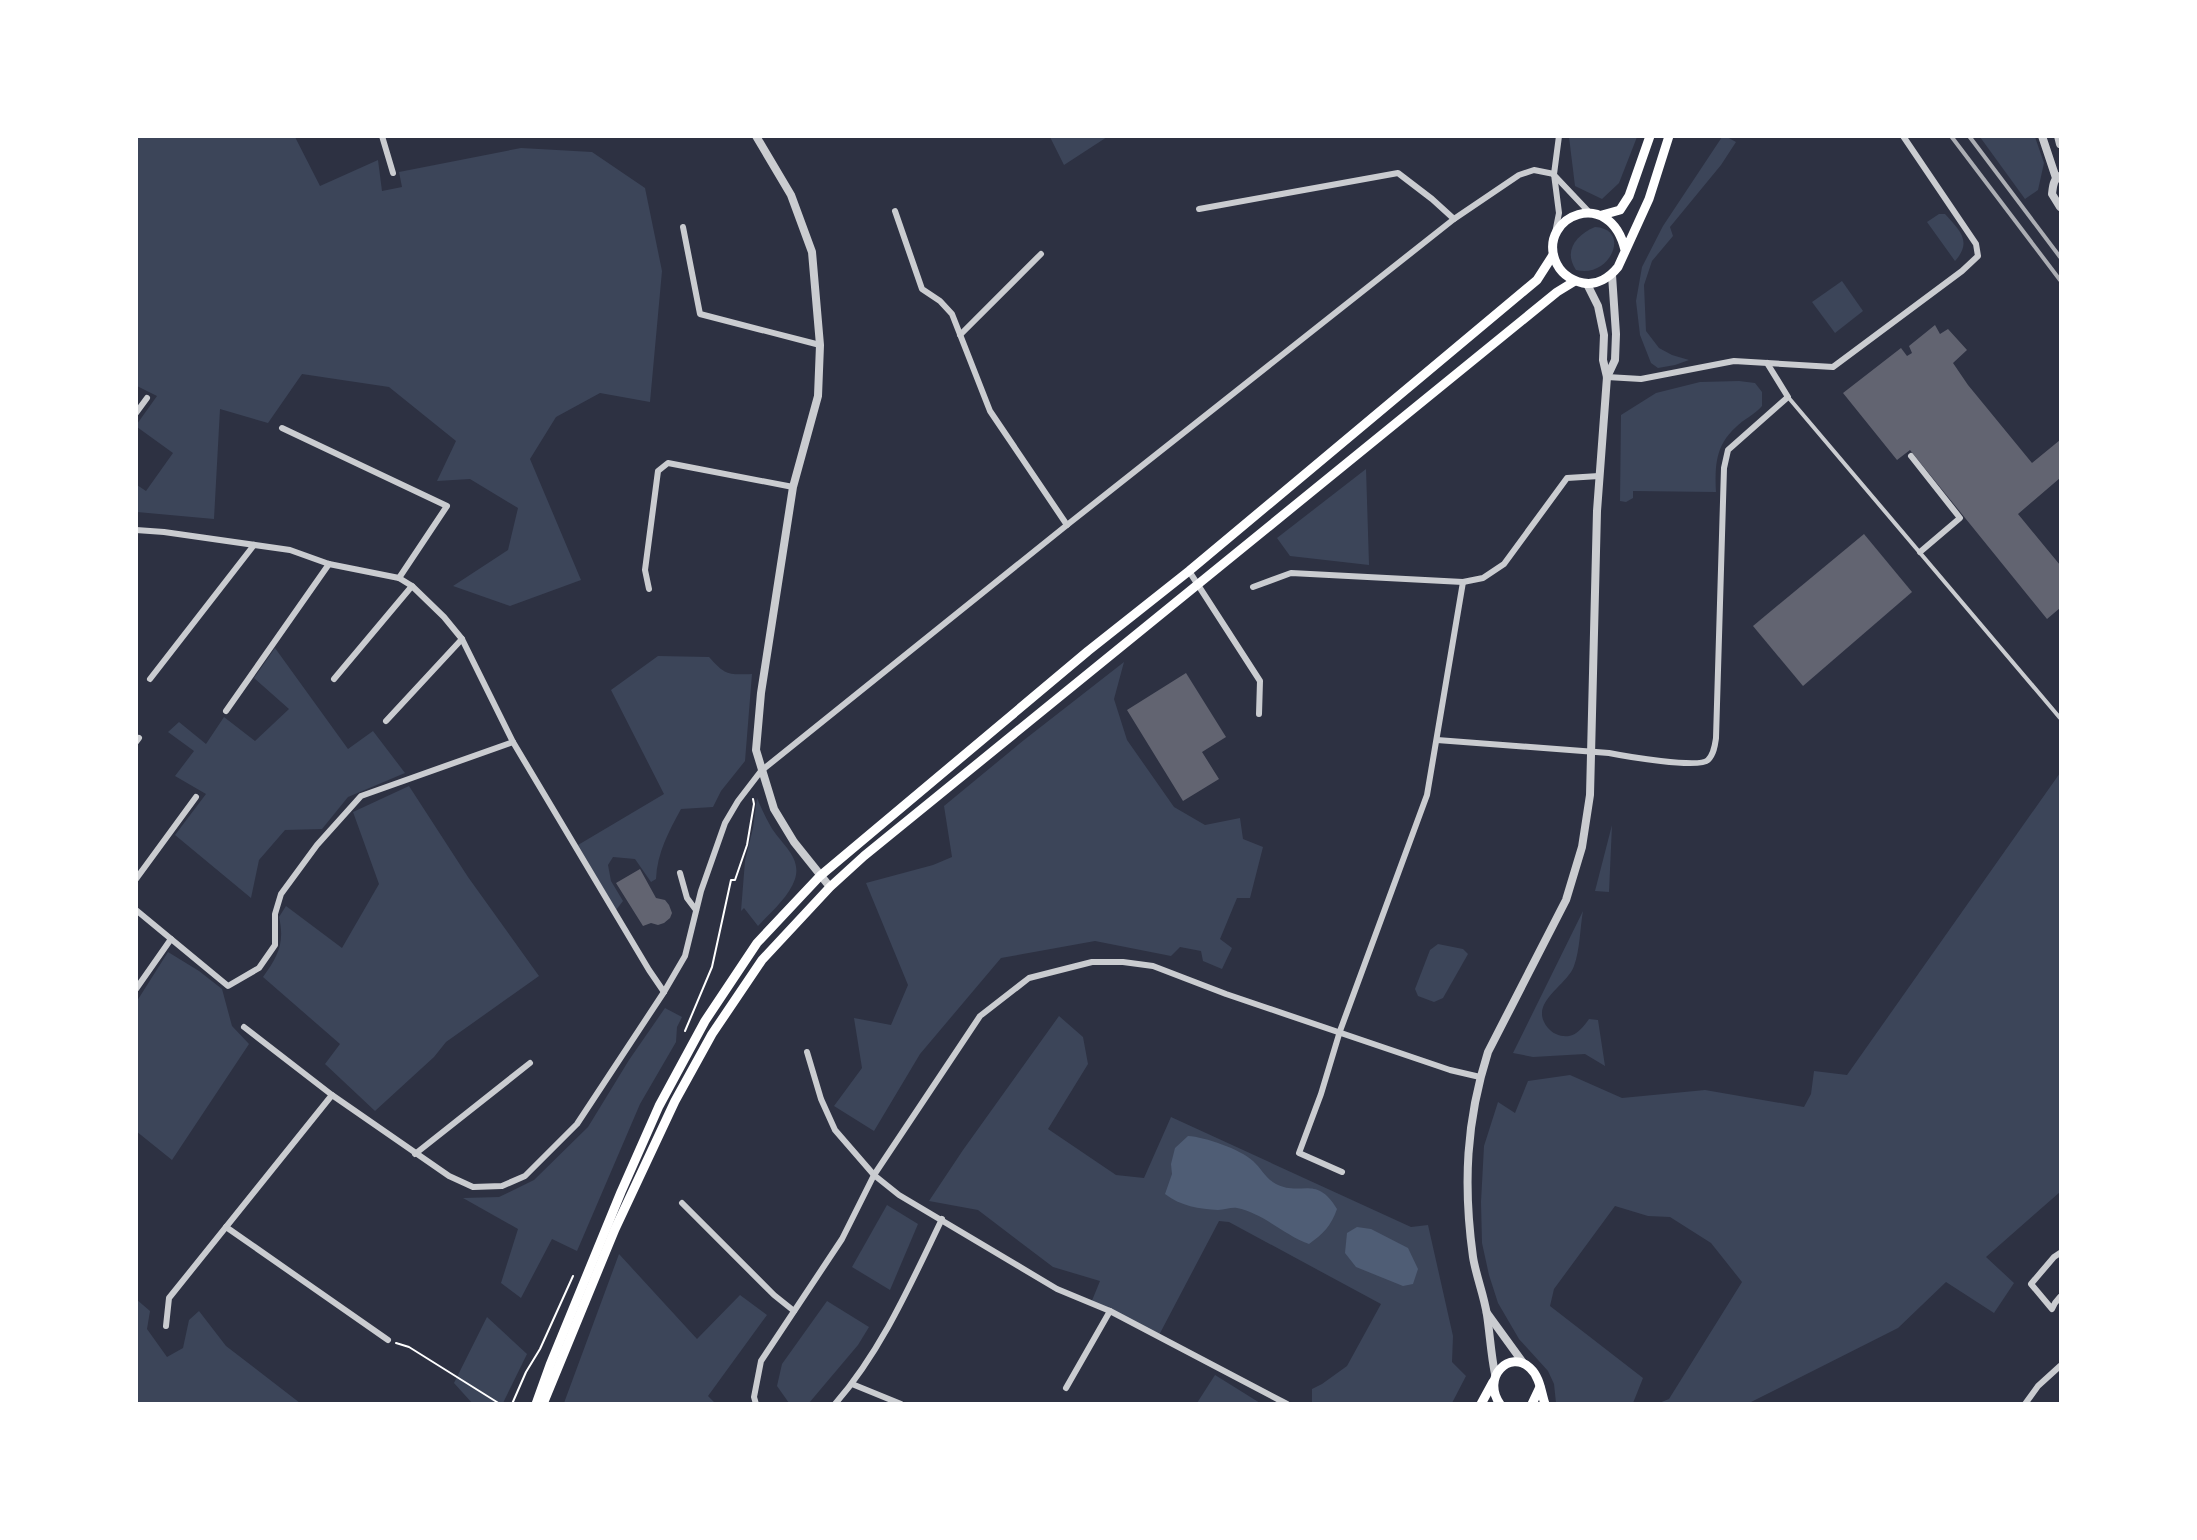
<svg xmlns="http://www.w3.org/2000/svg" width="2197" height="1540" font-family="'Source Serif 4',serif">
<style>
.green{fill:#3c4559}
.water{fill:#4f5d75}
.building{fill:#626471}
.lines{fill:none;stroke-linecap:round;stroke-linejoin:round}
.path{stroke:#fff;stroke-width:2}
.service{stroke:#caccd0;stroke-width:4}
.minor{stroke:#caccd0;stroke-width:6}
.tertiary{stroke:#caccd0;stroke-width:8}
.secondary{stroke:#fff;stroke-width:9}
.rail{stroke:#abadb3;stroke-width:4}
</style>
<rect width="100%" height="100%" fill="#2d3142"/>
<!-- green -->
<g class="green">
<path d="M 137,136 L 295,137 L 320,186 L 378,160 L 382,191 L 402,187 L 399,172 L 521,148 L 592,152 L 645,188 L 662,271 L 650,402 L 600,393 L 556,417 L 530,459 L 581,580 L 510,606 L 453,586 L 508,550 L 518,508 L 470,479 L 437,481 L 456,441 L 389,387 L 302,374 L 268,423 L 220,409 L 214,519 L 137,512 L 137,485 L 146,491 L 173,453 L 137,427 L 137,424 L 157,396 L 137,386 Z"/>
<path d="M 1050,137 L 1107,137 L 1064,165 Z"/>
<path d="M 1569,137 L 1637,137 L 1619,183 L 1602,199 L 1575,186 Z"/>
<path d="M 1722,137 L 1727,137 L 1736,142 L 1721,165 L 1670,227 L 1673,236 L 1652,261 L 1644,285 L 1646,331 L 1659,348 L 1672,355 L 1689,360 L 1675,365 L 1658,368 L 1651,363 L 1640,335 L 1636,301 L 1642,267 L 1663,226 Z"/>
<path d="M 1980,137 L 2035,137 L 2044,163 L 2038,190 L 2025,199 Z"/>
<path d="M 1939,214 L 1945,214 C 1959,230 1973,241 1955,261 L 1927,222 Z"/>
<path d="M 1595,227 C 1632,229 1610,279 1576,270 C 1563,251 1576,235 1595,227 Z"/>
<path d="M 1842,281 L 1863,311 L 1835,333 L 1812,302 Z"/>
<path d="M 1739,381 L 1755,383 L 1762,392 L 1762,406 C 1754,415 1744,419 1736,427 C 1715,446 1715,466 1716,492 L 1633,491 L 1633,498 L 1626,502 L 1620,501 L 1621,415 L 1656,393 L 1700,382 Z"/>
<path d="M 1366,469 L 1369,565 L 1290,556 L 1277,538 Z"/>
<path d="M 275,648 L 348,749 L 373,731 L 405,773 L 348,797 L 322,829 L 285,830 L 259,860 L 251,898 L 175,835 L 206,794 L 175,776 L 194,751 L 168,732 L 179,722 L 206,744 L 224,717 L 255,741 L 289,709 L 254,678 Z"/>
<path d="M 658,656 L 709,657 C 725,675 728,675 752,674 L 745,761 L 721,791 L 713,807 L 681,809 C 669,831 657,853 656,879 L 651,882 L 635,859 L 613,857 L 608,865 L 611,881 L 623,901 L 616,910 L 578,845 L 664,794 L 611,690 Z"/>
<path d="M 1124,662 L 1114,699 L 1127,740 L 1174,807 L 1205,825 L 1240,818 L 1243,839 L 1263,847 L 1250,898 L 1237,898 L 1220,939 L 1232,948 L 1222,969 L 1203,961 L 1201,951 L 1180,947 L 1171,956 L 1095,941 L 1001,958 L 920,1054 L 874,1131 L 834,1106 L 862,1068 L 854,1018 L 891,1025 L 908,985 L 866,883 L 933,865 L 952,857 L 944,806 L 1024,740 Z"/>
<path d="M 2060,773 L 2060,1192 L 1986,1257 L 2014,1283 L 1994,1313 L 1946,1282 L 1898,1328 L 1749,1403 L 1659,1403 L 1669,1399 L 1742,1282 L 1711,1243 L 1670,1217 L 1648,1216 L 1615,1206 L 1554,1289 L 1550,1306 L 1643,1378 L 1633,1403 L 1556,1403 L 1554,1384 L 1548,1371 L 1519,1339 L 1498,1303 L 1489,1275 L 1482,1243 L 1481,1202 L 1484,1146 L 1498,1102 L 1515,1113 L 1528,1081 L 1570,1075 L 1622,1098 L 1705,1090 L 1804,1107 L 1811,1094 L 1814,1071 L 1847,1075 Z"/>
<path d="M 409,786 L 468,877 L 539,976 L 446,1042 L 434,1057 L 375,1111 L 325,1064 L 340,1044 L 263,977 C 278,956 285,943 279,917 L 286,906 L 342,948 L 379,884 L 353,812 Z"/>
<path d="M 757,798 C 761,808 766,818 771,827 C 781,844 802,857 795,879 C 789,897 770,913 758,926 L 744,908 L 741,911 L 745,861 L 753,828 Z"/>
<path d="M 1612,825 L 1609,892 L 1595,891 Z"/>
<path d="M 1583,911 C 1580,928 1580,950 1574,966 C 1567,986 1527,1003 1548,1028 C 1553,1034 1561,1037 1569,1036 C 1577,1035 1584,1026 1589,1019 L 1598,1020 L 1605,1066 L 1585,1054 L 1533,1057 L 1513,1053 Z"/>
<path d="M 1438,944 L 1463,949 L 1468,954 L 1443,998 L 1434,1002 L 1418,996 L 1415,989 L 1430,950 Z"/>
<path d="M 168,952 L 199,971 L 222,989 L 232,1026 L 249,1044 L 172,1160 L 136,1131 L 137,1001 Z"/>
<path d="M 665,1008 L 682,1017 L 677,1027 L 676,1042 L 640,1104 L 577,1251 L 552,1239 L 521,1298 L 501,1283 L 518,1229 L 463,1198 L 499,1197 L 534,1180 L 588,1127 L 629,1060 Z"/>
<path d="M 1059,1016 L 1083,1037 L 1088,1064 L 1048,1129 L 1116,1175 L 1144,1178 L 1171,1117 L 1411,1227 L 1428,1225 L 1453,1336 L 1452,1362 L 1466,1376 L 1452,1403 L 1312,1403 L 1312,1389 L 1322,1384 L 1347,1366 L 1381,1304 L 1229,1222 L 1219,1221 L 1158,1337 L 1091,1303 L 1100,1281 L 1053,1267 L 978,1210 L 929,1201 L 963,1150 Z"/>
<path d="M 887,1205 L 918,1224 L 890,1290 L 852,1267 Z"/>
<path d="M 619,1254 L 697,1339 L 740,1295 L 767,1315 L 708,1396 L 715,1403 L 564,1403 Z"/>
<path d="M 136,1299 L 150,1311 L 147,1329 L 167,1357 L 183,1348 L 189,1320 L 199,1311 L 226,1346 L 300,1403 L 137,1403 Z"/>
<path d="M 827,1301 L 869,1327 L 858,1345 L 809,1403 L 789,1403 L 777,1386 L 782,1364 Z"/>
<path d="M 487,1317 L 527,1354 L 503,1403 L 472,1403 L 454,1383 Z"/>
<path d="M 1215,1375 L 1260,1403 L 1197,1403 Z"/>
</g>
<!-- water -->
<g class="water">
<path d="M 1188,1136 C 1205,1137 1240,1149 1253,1161 C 1262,1169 1265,1178 1276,1184 C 1301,1197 1316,1174 1337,1209 C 1331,1226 1323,1234 1309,1244 C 1284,1235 1263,1213 1237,1208 C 1231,1207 1225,1210 1218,1210 C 1200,1209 1180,1206 1165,1194 L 1172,1174 L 1171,1164 L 1175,1148 Z"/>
<path d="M 1357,1227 L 1371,1229 L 1408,1248 L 1418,1269 L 1413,1284 L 1403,1286 L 1356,1267 L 1345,1253 L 1347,1233 Z"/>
</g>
<!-- building -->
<g class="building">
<path d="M 1935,325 L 1940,334 L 1948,329 L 1967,350 L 1953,363 L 1968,385 L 2032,463 L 2060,440 L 2060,478 L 2018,514 L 2060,565 L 2060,608 L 2047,619 L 1910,450 L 1897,460 L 1843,393 L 1901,348 L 1907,356 L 1912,353 L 1909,346 Z"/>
<path d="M 1864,534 L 1912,592 L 1803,686 L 1753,626 Z"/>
<path d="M 1186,673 L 1226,737 L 1202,752 L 1219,779 L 1183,801 L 1127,710 Z"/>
<path d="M 640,869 L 656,898 L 665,900 L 669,905 L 672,913 L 670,918 L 664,923 L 658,925 L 651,923 L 643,926 L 616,883 Z"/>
</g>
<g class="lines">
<!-- path -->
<g class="path">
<path d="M 685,1031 L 712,967 L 731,880 L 735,880 L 747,845 L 754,804 L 753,799"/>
<path d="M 396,1343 L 409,1347 L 500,1404"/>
<path d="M 512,1404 L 526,1372 L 540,1349 L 573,1276"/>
</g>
<!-- service -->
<path class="service" d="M 1788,397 L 2060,718"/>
<!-- minor -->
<g class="minor">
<path d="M 382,136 L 393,173"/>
<path d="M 1554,175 L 1589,212"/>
<path d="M 1199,209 L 1398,173 L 1432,199 L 1454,219"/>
<path d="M 895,211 L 922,289 L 940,301 L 952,314 L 990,411 L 1067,525"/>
<path d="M 683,227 L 700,314 L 820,345"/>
<path d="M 1555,233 L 1559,213 L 1554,174 L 1559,136"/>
<path d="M 960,335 L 1041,254"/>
<path d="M 1607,377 L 1641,379 L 1734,361 L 1833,367 L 1962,271 L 1978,256 L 1976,244 L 1903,136"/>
<path d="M 136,413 L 147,398"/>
<path d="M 282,428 L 447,506 L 399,578"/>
<path d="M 1911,456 L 1960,518 L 1920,552"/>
<path d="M 136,530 L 164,532 L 290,550 L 329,564 L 399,578 L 412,586 L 444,617 L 462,639 L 513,742 L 649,970 L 664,992"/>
<path d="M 1189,571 L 1260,681 L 1259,714"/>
<path d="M 1253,587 L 1291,573 L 1463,582 L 1483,578 L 1504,564 L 1567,478 L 1599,476"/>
<path d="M 649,589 L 645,570 L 658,471 L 668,463 L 793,487"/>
<path d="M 150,679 L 254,545"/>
<path d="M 334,679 L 412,586"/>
<path d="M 226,711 L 329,564"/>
<path d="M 386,721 L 462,639"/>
<path d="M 1437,740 L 1609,753 C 1624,756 1699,769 1708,760 C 1714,754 1715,745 1716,738 L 1724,468 L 1728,450 L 1788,397 L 1767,363"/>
<path d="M 136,742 L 139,738"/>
<path d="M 680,873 L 687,898 L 696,910"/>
<path d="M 136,879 L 196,797"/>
<path d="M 136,910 L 228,986 L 259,968 L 275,945 L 275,914 L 281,894 L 317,845 L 361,796 L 513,742"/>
<path d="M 136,989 L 171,939"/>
<path d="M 244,1027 L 332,1095"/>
<path d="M 807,1052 L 821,1099 L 835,1130 L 874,1175 L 899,1195 L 1057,1289 L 1110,1311 L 1287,1404"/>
<path d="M 415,1154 L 530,1063"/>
<path d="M 1342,1172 L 1299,1153 L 1321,1094 L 1340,1031 L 1427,795 L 1463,582"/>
<path d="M 682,1203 L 774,1295 L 794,1311"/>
<path d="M 226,1227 L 388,1340"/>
<path d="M 2060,1253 L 2054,1257 L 2031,1284 L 2052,1309 L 2055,1303 L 2060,1297"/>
<path d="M 166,1326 L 169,1298 L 332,1095 L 449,1176 L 473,1187 L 502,1186 L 525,1176 L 577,1124 L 664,992 L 685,956 L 701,891 L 725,823 L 738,801 L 761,771 L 1067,525 L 1454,219 L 1519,175 L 1534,170 L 1554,174"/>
<path d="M 852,1384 L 901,1404"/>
<path d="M 1066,1388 L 1110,1311"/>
<path d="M 756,1404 L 754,1397 L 761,1361 L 842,1239 L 874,1175 L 980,1016 L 1029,978 L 1092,962 L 1123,962 L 1153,966 L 1226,994 L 1450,1070 L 1480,1077"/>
<path d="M 835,1404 C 882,1350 911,1283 942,1219"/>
<path d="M 2025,1404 L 2038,1386 L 2060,1366"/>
</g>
<!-- tertiary -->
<g class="tertiary">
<path d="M 756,136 L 791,195 L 812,252 L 820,345 L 818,396 L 793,487 L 761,693 L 756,750 L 774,809 L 794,842 L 830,887"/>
<path d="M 2042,136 L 2056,178"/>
<path d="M 2058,136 L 2060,144"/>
<path d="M 2060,176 C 2053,179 2053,187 2052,194 L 2060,207"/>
<path d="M 1607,377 L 1615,360 L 1616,334 L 1612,275"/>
<path d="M 1487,1313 L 1524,1364"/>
<path d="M 1495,1374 C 1491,1355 1490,1335 1487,1315 C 1484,1295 1476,1276 1473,1257 C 1463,1185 1466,1121 1488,1052 L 1566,900 L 1582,847 L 1590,795 L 1597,511 L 1607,377 L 1603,360 L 1604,335 L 1598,306 L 1587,284"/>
</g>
<!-- secondary -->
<g class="secondary">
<path d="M 1602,215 L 1620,210 L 1629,196 L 1650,136"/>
<path d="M 1625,250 C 1610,186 1539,216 1555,260 C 1560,273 1570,280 1583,283 C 1597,286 1610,277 1618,267 L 1649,199 L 1669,136"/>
<path d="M 536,1404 L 550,1365 L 621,1192 L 659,1106 L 705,1021 L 757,943 L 820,876 L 1088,651 L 1189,571 L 1537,280 L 1553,255"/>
<path d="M 543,1404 L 615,1229 L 675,1101 L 712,1034 L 762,960 L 830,887 L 864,856 L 1557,292 L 1575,281"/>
<path d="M 1481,1404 L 1493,1382"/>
<path d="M 1500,1404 C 1481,1377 1510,1349 1530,1368 C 1540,1377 1541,1392 1545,1404"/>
<path d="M 1532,1404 L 1540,1387"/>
</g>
<!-- rail -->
<g class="rail">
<path d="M 1951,136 L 2060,280"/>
<path d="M 1969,136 L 2060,257"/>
</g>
</g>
<!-- border -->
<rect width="2197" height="1540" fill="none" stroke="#ffffff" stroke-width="276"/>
</svg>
